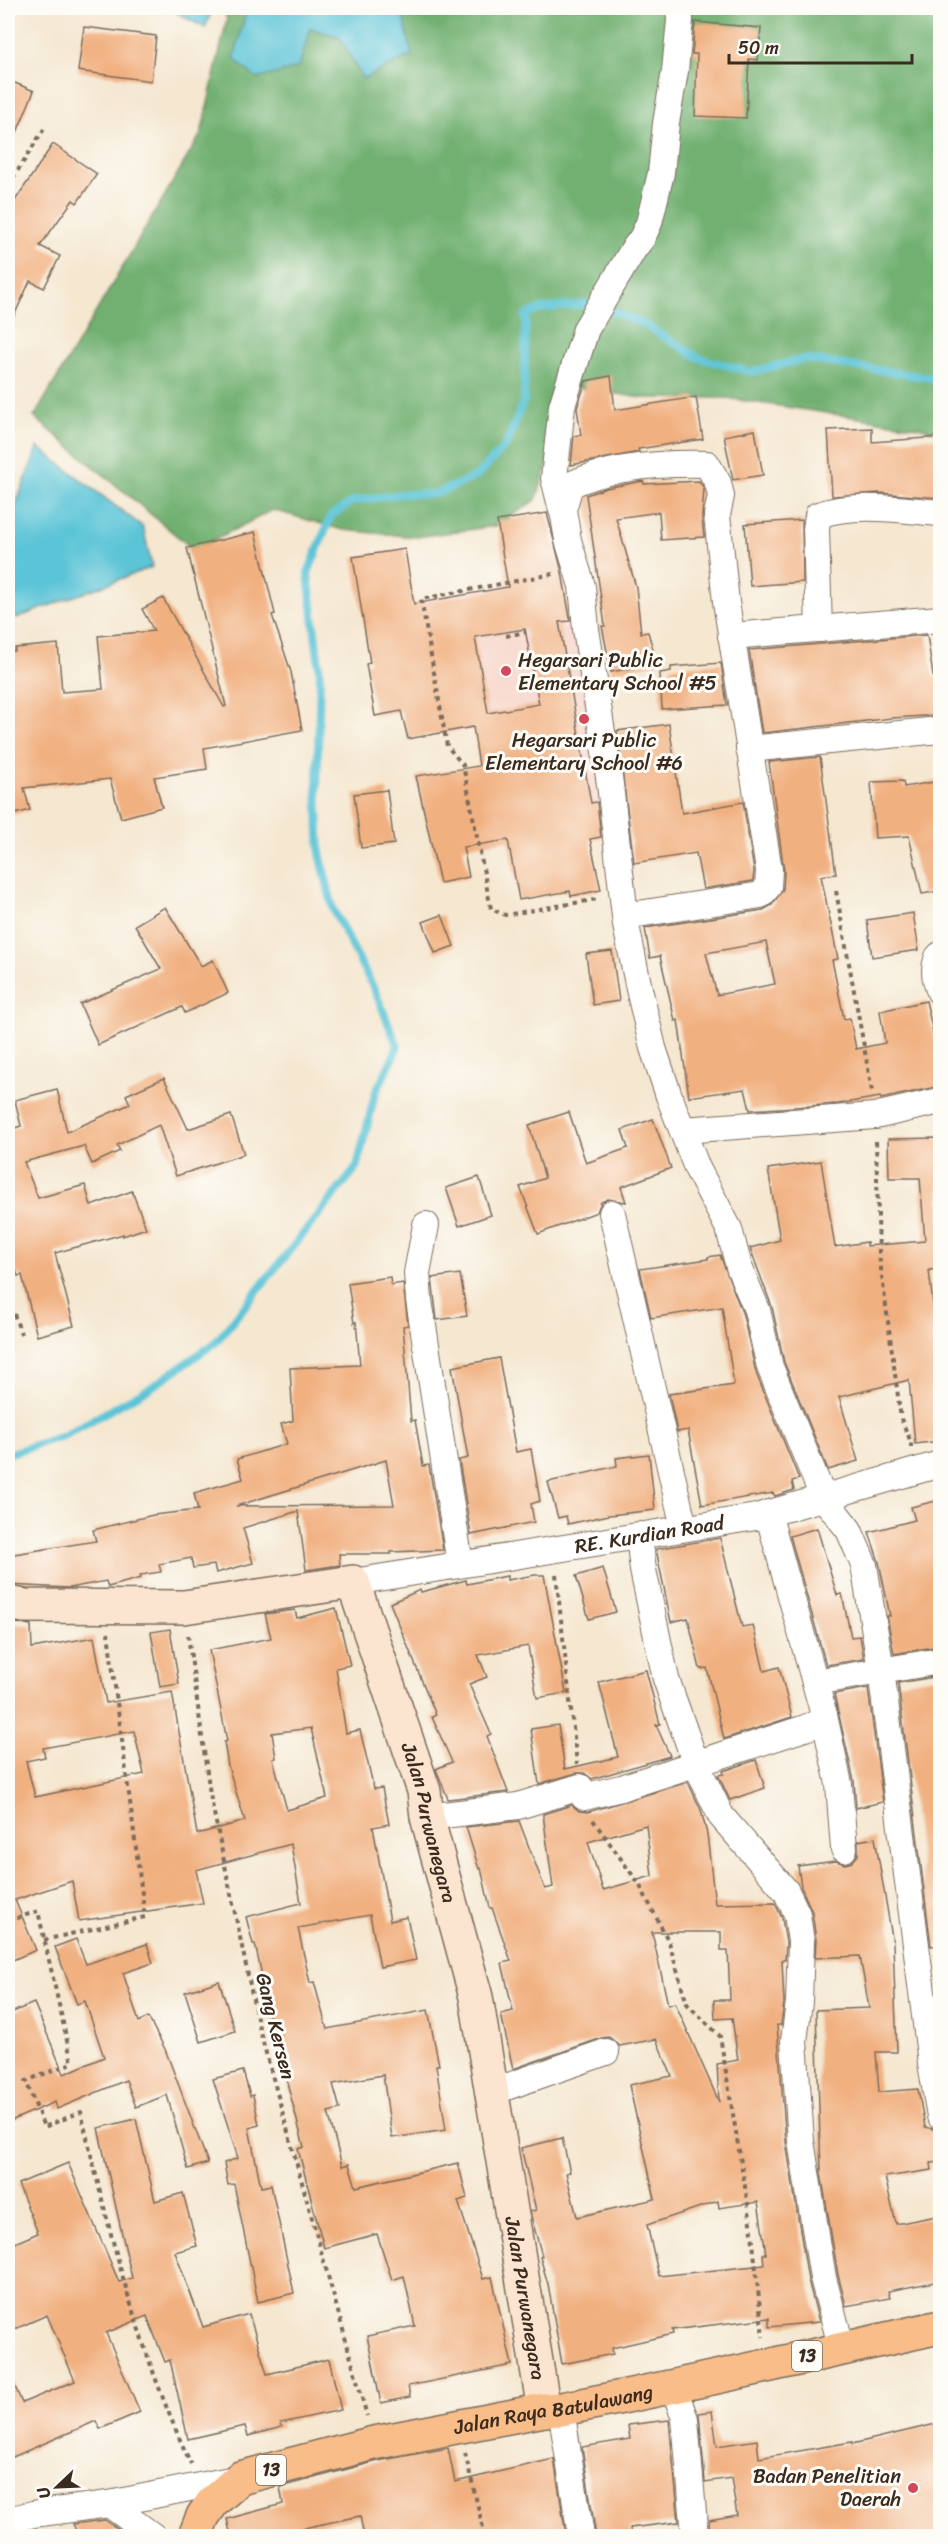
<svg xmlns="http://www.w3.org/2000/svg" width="948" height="2544" font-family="Sriracha,sans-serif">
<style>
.built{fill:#f7d1c6}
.forest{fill:#71b071;stroke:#566d48;stroke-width:1.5}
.water{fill:#5bc4d7;stroke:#4b777a;stroke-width:1.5}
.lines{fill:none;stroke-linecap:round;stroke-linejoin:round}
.stream{stroke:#5bc4d7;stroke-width:8}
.building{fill:#f1b080;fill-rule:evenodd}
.street-casing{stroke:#7c6c5c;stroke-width:28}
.secondary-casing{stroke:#7c6c5c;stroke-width:36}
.highway-casing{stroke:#7c6c5c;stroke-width:36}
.path{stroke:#7c6c5c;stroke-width:4;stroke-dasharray:4.5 4.5;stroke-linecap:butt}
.street{stroke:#fff;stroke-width:26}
.secondary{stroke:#fce5d0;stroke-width:33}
.highway{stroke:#f8bd89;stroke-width:33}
.poi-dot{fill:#d1495b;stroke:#fdfcf7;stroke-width:2}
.labels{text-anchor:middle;stroke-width:6;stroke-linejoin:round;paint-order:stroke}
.shield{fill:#fdfcf7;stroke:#75695f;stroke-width:1.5}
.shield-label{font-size:18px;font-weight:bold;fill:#3b2a1e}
.poi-label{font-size:20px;fill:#3b2a1e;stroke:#fdfcf7;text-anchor:start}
.street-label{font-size:20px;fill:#3b2a1e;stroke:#fdfcf7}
</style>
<rect width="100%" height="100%" fill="#fdfcf7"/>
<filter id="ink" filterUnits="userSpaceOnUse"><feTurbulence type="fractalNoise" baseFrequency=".0167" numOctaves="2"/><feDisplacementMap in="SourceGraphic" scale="12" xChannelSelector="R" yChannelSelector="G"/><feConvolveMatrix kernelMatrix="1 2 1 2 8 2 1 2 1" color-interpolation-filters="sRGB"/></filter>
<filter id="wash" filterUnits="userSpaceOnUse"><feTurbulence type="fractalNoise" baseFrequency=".008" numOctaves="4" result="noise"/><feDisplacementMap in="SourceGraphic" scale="24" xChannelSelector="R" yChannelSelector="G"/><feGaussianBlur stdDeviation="1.35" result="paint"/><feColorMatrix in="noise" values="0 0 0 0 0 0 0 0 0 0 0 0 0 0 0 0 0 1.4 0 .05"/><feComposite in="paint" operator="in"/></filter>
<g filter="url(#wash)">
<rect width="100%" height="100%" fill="#f5e7d0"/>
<!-- built -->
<path class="built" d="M 573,572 L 612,837 L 562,846 L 488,727 L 448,734 L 423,600 Z"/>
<!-- forest -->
<path class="forest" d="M 222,8 L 940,8 L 940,433 L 919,427 L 726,398 L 643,398 L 573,387 L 536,500 L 496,526 L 416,537 L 343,530 L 273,510 L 194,550 L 34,417 L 201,134 L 227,19 Z"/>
<!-- water -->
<g class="water">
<path d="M 168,8 L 213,8 L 205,28 Z"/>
<path d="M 247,8 L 397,8 L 403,15 L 412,55 L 363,79 L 339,36 L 310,29 L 299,67 L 257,79 L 234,59 Z"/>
<path d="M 38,447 L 143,527 L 152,567 L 17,618 L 8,614 L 8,525 Z"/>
</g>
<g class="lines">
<!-- stream -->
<path class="stream" d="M 8,1454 L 65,1435 L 150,1388 L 215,1343 L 357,1167 L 375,1094 L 398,1047 L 375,991 L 333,909 L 320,853 L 317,791 L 320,674 L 308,573 L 331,516 L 353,501 L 402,494 L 435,494 L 477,476 L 506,445 L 524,400 L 526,315 L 541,309 L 593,303 L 645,325 L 699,358 L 751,372 L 804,359 L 931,378 L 940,384"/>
</g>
<g id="blocks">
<!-- building -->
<g class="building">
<path d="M 695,22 L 761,28 L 758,60 L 749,59 L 746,118 L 695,116 L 697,54 L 692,54 Z"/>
<path d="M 84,27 L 156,36 L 151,81 L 78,71 Z"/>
<path d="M 8,80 L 34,91 L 8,154 Z"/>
<path d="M 53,144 L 97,174 L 77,203 L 73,200 L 40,246 L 60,256 L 44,288 L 30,281 L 8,329 L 8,211 Z"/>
<path d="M 611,376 L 615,410 L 696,397 L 703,439 L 638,449 L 639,452 L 571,465 L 574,436 L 581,435 L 577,408 L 586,381 Z"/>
<path d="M 872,428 L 872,442 L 940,437 L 940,498 L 879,493 L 832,496 L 828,430 Z"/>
<path d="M 755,430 L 763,475 L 733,480 L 724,436 Z"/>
<path d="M 643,481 L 644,484 L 699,481 L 704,488 L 702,517 L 704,537 L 661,540 L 659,512 L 616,518 L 636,587 L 641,633 L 648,632 L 657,663 L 611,672 L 602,626 L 605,626 L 586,495 L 606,488 Z"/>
<path d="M 547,513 L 562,572 L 570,618 L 570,621 L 559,622 L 591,803 L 597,802 L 601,837 L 590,839 L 601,890 L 571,896 L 570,891 L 519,900 L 508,840 L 463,847 L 469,877 L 440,883 L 416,776 L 479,766 L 473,727 L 408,739 L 401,711 L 375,716 L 366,664 L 370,663 L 353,557 L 405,549 L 414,604 L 508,587 L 497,521 ZM 525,629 L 539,704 L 488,713 L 475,637 Z"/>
<path d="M 802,520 L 803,582 L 750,586 L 745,524 Z"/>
<path d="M 255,532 L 275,614 L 272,615 L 291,672 L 302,730 L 204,748 L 207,769 L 154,777 L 162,807 L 121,818 L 110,779 L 24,788 L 30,810 L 8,816 L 8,651 L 15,651 L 15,648 L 58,644 L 62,692 L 103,689 L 98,636 L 154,631 L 142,609 L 163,598 L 224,707 L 226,706 L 187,548 Z"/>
<path d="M 927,635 L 933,676 L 940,676 L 940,715 L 892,718 L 762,733 L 749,650 Z"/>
<path d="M 721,663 L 727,705 L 662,709 L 660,673 L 671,671 L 671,667 Z"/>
<path d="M 669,724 L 682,813 L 743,802 L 754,871 L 753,881 L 703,889 L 696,853 L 634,863 L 617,731 Z"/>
<path d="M 820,757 L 836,874 L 821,876 L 838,959 L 832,960 L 844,1019 L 850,1018 L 856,1049 L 885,1043 L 880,1011 L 926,1001 L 940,1063 L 940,1086 L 881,1099 L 880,1097 L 838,1104 L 750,1110 L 745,1089 L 689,1097 L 678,1020 L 675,1021 L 660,956 L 650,958 L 645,928 L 763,910 L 772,905 L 783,889 L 784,871 L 769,762 ZM 766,942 L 775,984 L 717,995 L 706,953 Z"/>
<path d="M 903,781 L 904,787 L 940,781 L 940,891 L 922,894 L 909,836 L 875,838 L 871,782 Z"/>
<path d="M 387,790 L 394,844 L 361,848 L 354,794 Z"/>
<path d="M 165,907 L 201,966 L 213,960 L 228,993 L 185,1013 L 182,1007 L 98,1045 L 80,1004 L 161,969 L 135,925 Z"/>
<path d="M 913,913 L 919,950 L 872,957 L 867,920 Z"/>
<path d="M 442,915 L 454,946 L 435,953 L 423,922 Z"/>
<path d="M 612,951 L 619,1001 L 593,1005 L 586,954 Z"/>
<path d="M 164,1078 L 188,1129 L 231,1115 L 244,1154 L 176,1176 L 159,1125 L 117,1145 L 120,1151 L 92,1164 L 84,1146 L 24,1162 L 38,1198 L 85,1185 L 91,1206 L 132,1191 L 146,1228 L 123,1236 L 123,1234 L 55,1253 L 74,1326 L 37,1336 L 22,1275 L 18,1276 L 8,1249 L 8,1123 L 12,1129 L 21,1126 L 15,1100 L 57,1089 L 67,1132 L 130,1104 L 126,1095 Z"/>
<path d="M 569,1112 L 586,1163 L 628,1148 L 622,1130 L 653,1119 L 671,1168 L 621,1187 L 626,1202 L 608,1199 L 601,1202 L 597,1212 L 538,1234 L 520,1187 L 545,1178 L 529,1125 Z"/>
<path d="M 940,1138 L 940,1269 L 929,1270 L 936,1332 L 934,1333 L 940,1395 L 940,1441 L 915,1444 L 909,1380 L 839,1397 L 858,1461 L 828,1470 L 784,1362 L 772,1307 L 750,1248 L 780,1240 L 768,1169 L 821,1161 L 835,1247 L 867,1242 L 867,1246 L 925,1241 L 920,1178 L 889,1178 L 888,1139 Z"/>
<path d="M 479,1177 L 491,1215 L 459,1226 L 446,1188 Z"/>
<path d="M 720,1255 L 743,1315 L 756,1373 L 799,1479 L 792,1481 L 794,1490 L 775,1496 L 773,1493 L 702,1505 L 688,1430 L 677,1432 L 669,1394 L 734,1385 L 722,1307 L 651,1318 L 640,1269 L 708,1259 L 708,1257 Z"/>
<path d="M 460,1274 L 467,1316 L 437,1320 L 432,1278 Z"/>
<path d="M 390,1277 L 391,1285 L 403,1283 L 408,1325 L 403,1326 L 411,1421 L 415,1420 L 423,1466 L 429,1465 L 443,1550 L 391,1552 L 391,1554 L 339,1554 L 340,1565 L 306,1570 L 298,1511 L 243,1528 L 253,1563 L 216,1573 L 214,1565 L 193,1568 L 191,1558 L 159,1564 L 161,1572 L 140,1575 L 141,1578 L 108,1587 L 106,1581 L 69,1588 L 8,1585 L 8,1555 L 96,1541 L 93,1530 L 153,1515 L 198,1510 L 194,1493 L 243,1479 L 237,1459 L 287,1444 L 281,1424 L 293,1421 L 290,1368 L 360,1365 L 356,1322 L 354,1323 L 348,1283 ZM 386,1460 L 394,1505 L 236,1506 Z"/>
<path d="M 499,1358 L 516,1452 L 531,1449 L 540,1501 L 531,1504 L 534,1522 L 471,1535 L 459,1460 L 468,1458 L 452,1367 Z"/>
<path d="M 649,1454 L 655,1510 L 609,1515 L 568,1524 L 566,1516 L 558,1518 L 548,1482 L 617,1466 L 616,1458 Z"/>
<path d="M 940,1500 L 940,1646 L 894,1654 L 887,1616 L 890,1616 L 879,1562 L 869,1532 L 915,1520 L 911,1507 Z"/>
<path d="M 817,1528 L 837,1595 L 842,1594 L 851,1637 L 860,1636 L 864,1659 L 826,1665 L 790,1536 Z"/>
<path d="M 720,1538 L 742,1627 L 753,1625 L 764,1671 L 779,1667 L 792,1717 L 724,1739 L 707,1668 L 700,1669 L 688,1618 L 671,1622 L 656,1549 Z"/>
<path d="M 603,1568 L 616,1612 L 589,1619 L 576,1576 Z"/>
<path d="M 535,1575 L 544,1575 L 566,1693 L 537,1698 L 528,1646 L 478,1655 L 487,1677 L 469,1684 L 491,1734 L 487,1736 L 508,1792 L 448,1799 L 436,1769 L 452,1762 L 432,1717 L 436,1715 L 390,1603 L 420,1590 L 421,1592 L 466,1580 L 467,1584 L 507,1576 L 507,1580 Z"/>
<path d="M 336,1608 L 350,1665 L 336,1668 L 346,1733 L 360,1730 L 374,1789 L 382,1788 L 389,1824 L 373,1827 L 390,1921 L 407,1917 L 416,1960 L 380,1967 L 370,1915 L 298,1928 L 310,1983 L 314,1982 L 327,2029 L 428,2010 L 439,2065 L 436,2065 L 446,2130 L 392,2138 L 383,2075 L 333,2084 L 340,2109 L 328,2112 L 342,2166 L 349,2164 L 356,2187 L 458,2163 L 467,2198 L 458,2201 L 483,2279 L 492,2277 L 512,2365 L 408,2386 L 410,2397 L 381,2403 L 367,2336 L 415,2326 L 404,2276 L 392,2280 L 377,2234 L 324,2248 L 298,2149 L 304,2147 L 288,2086 L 279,2027 L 273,2029 L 264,1995 L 266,1994 L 255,1944 L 253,1944 L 246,1917 L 301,1903 L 291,1844 L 196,1870 L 203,1903 L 79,1921 L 72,1881 L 15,1900 L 36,1950 L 8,1962 L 8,1622 L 31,1625 L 32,1648 L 94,1637 L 106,1703 L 172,1692 L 197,1834 L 245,1821 L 228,1766 L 224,1742 L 227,1741 L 209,1650 L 271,1638 L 265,1614 L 295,1610 L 297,1618 ZM 311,1728 L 327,1798 L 287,1810 L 273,1759 L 276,1758 L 272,1733 ZM 134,1731 L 144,1774 L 35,1797 L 26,1761 L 45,1757 L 43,1748 Z"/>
<path d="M 170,1629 L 179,1684 L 160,1687 L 151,1632 Z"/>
<path d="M 646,1670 L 660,1724 L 656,1725 L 670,1756 L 592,1779 L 584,1773 L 576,1773 L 539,1784 L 531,1729 L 558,1725 L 565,1769 L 618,1757 L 599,1682 Z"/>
<path d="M 940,1676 L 940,1945 L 931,1946 L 898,1683 Z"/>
<path d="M 868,1688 L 883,1802 L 856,1808 L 854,1781 L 834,1694 Z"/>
<path d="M 756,1760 L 765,1788 L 730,1800 L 718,1775 L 724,1774 L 723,1771 Z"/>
<path d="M 688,1782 L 701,1810 L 707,1834 L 715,1904 L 775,1903 L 782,1918 L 786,1943 L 785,1960 L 782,1960 L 784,2003 L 781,2025 L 777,2025 L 786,2142 L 808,2280 L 819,2322 L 769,2327 L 769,2318 L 672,2330 L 673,2334 L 612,2348 L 613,2354 L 562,2364 L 548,2284 L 540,2257 L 542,2256 L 530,2212 L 536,2210 L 521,2148 L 562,2138 L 570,2172 L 566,2173 L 577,2217 L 655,2199 L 629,2085 L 672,2076 L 656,2039 L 620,2046 L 609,2037 L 602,2038 L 513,2069 L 501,2014 L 513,2011 L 502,1963 L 511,1961 L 492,1908 L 490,1908 L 481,1868 L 479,1869 L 466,1827 L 519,1821 L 545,1889 L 553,1887 L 543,1814 L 572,1805 L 579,1811 L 588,1812 ZM 646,1825 L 652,1876 L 603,1890 L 588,1842 ZM 652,1932 L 721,1932 L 721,1950 L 728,1950 L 730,2000 L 714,2000 L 715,2019 L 732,2018 L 738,2060 L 717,2064 L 719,2102 L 675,2003 L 668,2005 ZM 718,2201 L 719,2208 L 758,2202 L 766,2254 L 763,2254 L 764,2265 L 659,2276 L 647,2225 Z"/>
<path d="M 875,1838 L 893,1943 L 897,2052 L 876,2052 L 879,2092 L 918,2089 L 925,2127 L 940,2131 L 940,2162 L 931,2163 L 932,2170 L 885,2177 L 896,2224 L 937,2216 L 940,2235 L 940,2281 L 888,2291 L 890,2298 L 846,2306 L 838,2275 L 821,2173 L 816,2010 L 869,2008 L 860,1956 L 815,1958 L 816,1940 L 812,1912 L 801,1887 L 798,1866 L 836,1861 L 845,1864 L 852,1862 L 858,1855 L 858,1841 Z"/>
<path d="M 76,1939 L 86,1964 L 147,1944 L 153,1963 L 123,1973 L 139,2022 L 148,2017 L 165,2049 L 208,2163 L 188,2169 L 167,2095 L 136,2107 L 126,2080 L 57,2109 L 55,2102 L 8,2122 L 8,2093 L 14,2091 L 8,2075 L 8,2014 L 34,2003 L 64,2074 L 104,2057 L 85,2001 L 77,2004 L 55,1947 Z"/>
<path d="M 219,1981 L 235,2031 L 201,2042 L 185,1992 Z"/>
<path d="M 243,2071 L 250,2096 L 253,2095 L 259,2125 L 249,2128 L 261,2187 L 271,2185 L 294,2293 L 258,2302 L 234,2184 L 228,2185 L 224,2163 L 238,2158 L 213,2079 Z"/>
<path d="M 136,2119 L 155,2201 L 183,2193 L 197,2246 L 175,2252 L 203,2327 L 249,2314 L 267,2374 L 329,2359 L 341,2410 L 281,2423 L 282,2427 L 248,2436 L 245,2426 L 188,2439 L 170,2360 L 165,2362 L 147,2316 L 106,2333 L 140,2412 L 100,2429 L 96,2421 L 8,2459 L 8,2370 L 22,2403 L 75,2381 L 47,2315 L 8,2332 L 8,2246 L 38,2233 L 18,2184 L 68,2163 L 119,2282 L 132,2278 L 98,2128 Z"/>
<path d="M 712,2411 L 717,2446 L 757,2440 L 759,2458 L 852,2442 L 852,2444 L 940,2423 L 940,2536 L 710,2536 L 709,2520 L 737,2515 L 731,2478 L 705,2482 L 699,2413 Z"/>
<path d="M 669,2420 L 679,2522 L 630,2528 L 631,2536 L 596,2536 L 582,2447 L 630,2439 L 628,2425 Z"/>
<path d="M 448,2448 L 455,2482 L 554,2459 L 566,2536 L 364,2536 L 360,2516 L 266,2536 L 231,2536 L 227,2519 L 283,2504 L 280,2487 L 378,2461 Z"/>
<path d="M 105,2520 L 118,2529 L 101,2536 L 79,2536 L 73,2524 Z"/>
</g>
</g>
</g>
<g filter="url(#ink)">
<use href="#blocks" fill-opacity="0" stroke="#7c6c5c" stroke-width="1.5"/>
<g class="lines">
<defs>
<g id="street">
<path d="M 562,510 L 554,478 L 562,406 L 586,329 L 633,250 L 642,238 L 649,223 L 661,173 L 666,123 L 675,71 L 680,20 L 679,8"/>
<path d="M 819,629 L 816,529 L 818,515 C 856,502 901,510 940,513"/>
<path d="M 731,636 L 940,619"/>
<path d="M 749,749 L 940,730"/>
<path d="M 625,916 L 761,895 L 768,887 L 769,870 L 726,602 L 717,515 L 721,496 L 718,483 L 707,464 C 662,463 611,466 570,485 L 563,510 L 568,540 L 582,586 L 586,629 L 610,784 L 626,925 L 639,989 L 653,1048 L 669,1096 L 697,1168 L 729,1229 L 739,1267 L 757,1310 L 770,1367 L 823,1497 L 849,1530 L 864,1565 L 881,1670 L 931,2063 L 940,2116"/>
<path d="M 940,955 L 938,957 C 933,970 935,979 940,992"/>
<path d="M 683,1130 L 875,1116 L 940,1101"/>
<path d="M 612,1213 L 684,1528"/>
<path d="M 426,1225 L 417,1273 L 419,1300 L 460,1564"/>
<path d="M 639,1535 L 643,1570 L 666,1679 L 696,1764 L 721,1816 L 786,1891 L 797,1914 L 801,1942 L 799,2002 L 794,2041 L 801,2141 L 823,2278 L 842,2349"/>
<path id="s1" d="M 353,1582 L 756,1517 L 940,1464"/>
<path d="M 815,1682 L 940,1661"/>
<path d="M 824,1715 L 839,1784 L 844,1849"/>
<path d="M 584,1797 L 621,1788 L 805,1728 L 818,1723 L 824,1715 L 768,1513"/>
<path d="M 427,1817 L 518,1806 L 580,1787"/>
<path d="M 492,2092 L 606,2052"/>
<path d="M 674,2388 L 685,2419 L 695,2536"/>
<path d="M 561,2409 L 581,2536"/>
<path d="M 109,2504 L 153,2536"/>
<path d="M 8,2520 L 33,2514 L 109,2504 L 240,2478"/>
</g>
<g id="secondary">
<path id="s2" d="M 8,1603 L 24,1606 L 184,1607 L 353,1582 L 424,1791 L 427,1817 L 476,1997 L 544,2410"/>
</g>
<g id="highway">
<path id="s3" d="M 195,2536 L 203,2516 L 213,2502 L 240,2478 L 374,2443 L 544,2410 L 561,2409 C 689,2385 814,2355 940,2327"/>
</g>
</defs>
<!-- street casing -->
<use href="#street" class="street-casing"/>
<!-- secondary casing -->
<use href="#secondary" class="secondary-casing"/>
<!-- highway casing -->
<use href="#highway" class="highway-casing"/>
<!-- path -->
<g class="path">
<path d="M 8,186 L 44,129"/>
<path d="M 553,574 L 421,599 L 447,746 L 463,765 L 491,909 L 505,915 L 598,899"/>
<path d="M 506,636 L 526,632"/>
<path d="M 836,891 L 872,1091"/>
<path d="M 876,1141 L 879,1254 L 901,1419 L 911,1442 L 911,1447"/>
<path d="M 8,1297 L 21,1334"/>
<path d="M 556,1574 L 577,1764"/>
<path d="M 188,1635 L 210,1794 L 259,2028 L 367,2416"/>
<path d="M 593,1820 L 639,1884 L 669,1942 L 687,2004 L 720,2036 L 751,2223 L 763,2337"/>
<path d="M 8,1921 L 38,1911 L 72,2063 L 26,2081 L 44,2127 L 81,2112 C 109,2232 139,2353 191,2464"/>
<path d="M 44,1940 L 145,1917 L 108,1633"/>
<path d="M 465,2453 L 485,2536"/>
</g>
<!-- street -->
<use href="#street" class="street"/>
<!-- secondary -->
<use href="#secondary" class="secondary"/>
<!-- highway -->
<use href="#highway" class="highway"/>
</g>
</g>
<!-- markers -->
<g class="poi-dot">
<circle cx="506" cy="671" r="6"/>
<circle cx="584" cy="719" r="6"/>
<circle cx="913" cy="2488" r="6"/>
</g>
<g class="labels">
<!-- shield labels -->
<g class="shield">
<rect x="792" y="2341" width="30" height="30" rx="4.5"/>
<rect x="256" y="2455" width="30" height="30" rx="4.5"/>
</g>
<g class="shield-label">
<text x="807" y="2362">13</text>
<text x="271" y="2476">13</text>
</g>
<!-- poi labels -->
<g class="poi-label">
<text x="518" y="667">Hegarsari Public<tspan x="518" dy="23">Elementary School #5</tspan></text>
<text x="584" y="747" text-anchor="middle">Hegarsari Public<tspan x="584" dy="23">Elementary School #6</tspan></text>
<text x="901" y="2483" text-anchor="end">Badan Penelitian<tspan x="901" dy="23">Daerah</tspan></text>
</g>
<!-- street labels -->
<g class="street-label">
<text dy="7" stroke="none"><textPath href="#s1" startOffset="300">RE. Kurdian Road</textPath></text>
<text dy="7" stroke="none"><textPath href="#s2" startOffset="600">Jalan Purwanegara</textPath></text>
<text transform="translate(276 2026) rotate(76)" y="7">Gang Kersen</text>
<text dy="7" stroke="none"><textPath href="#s2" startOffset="1086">Jalan Purwanegara</textPath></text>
<text dy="7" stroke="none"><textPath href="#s3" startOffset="396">Jalan Raya Batulawang</textPath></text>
</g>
</g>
<!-- margin -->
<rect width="948" height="2544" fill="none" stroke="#fdfcf7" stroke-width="30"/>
<!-- north arrow -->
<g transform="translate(57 2487) rotate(247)" stroke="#fdfcf7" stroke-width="4.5" paint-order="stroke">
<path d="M0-4.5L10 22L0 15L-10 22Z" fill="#3b2a1e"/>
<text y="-9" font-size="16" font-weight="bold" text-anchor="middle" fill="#3b2a1e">U</text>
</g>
<!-- scale -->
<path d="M729 54v9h183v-9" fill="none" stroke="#3b2a1e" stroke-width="3"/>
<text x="738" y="54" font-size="18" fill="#3b2a1e" stroke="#fdfcf7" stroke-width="4.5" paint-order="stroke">50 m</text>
</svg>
